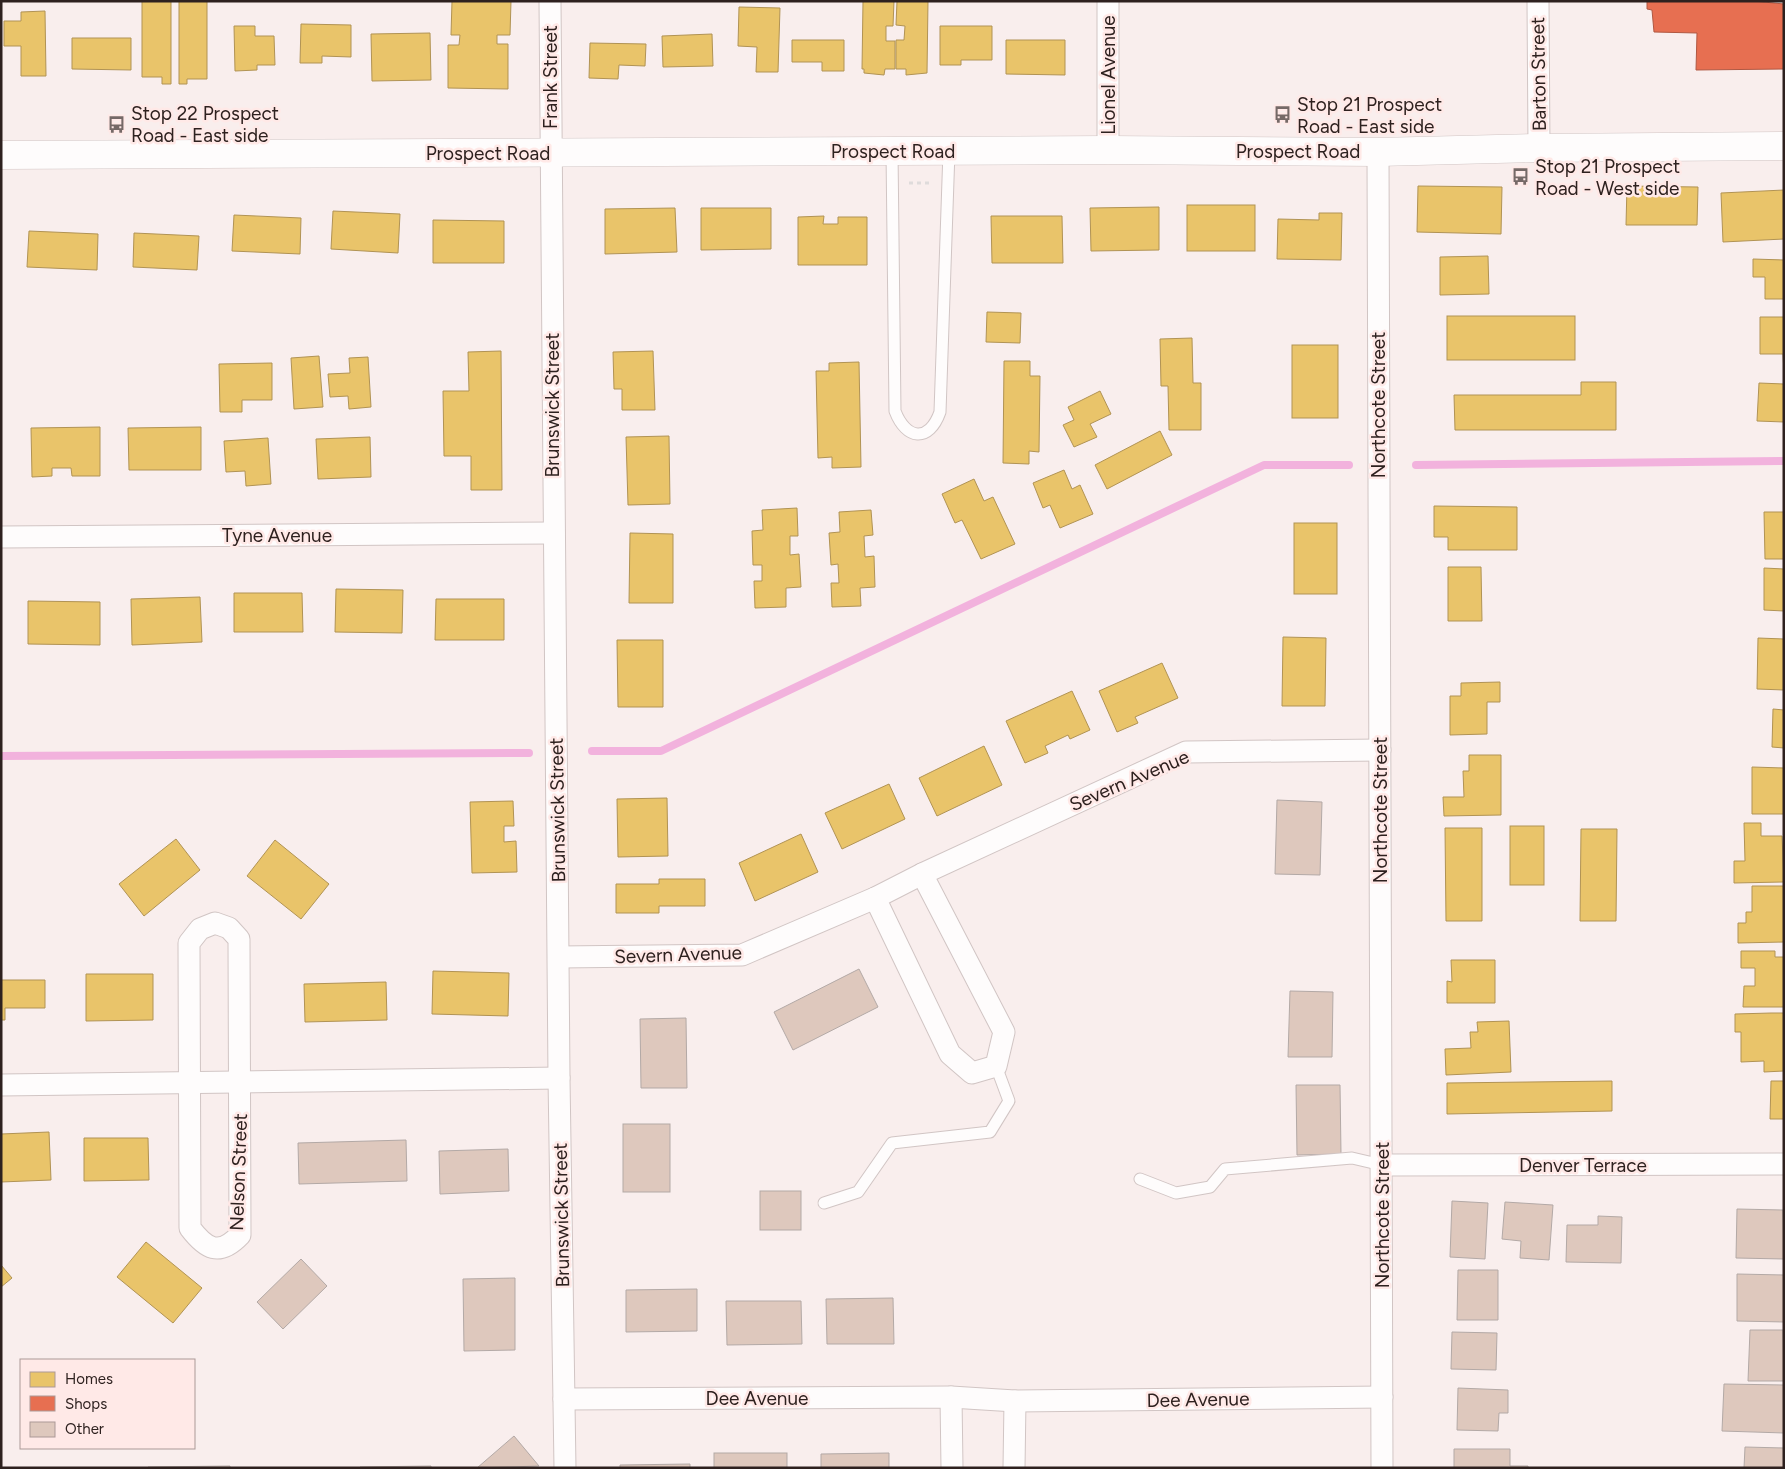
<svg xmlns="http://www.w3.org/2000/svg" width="1785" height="1469" font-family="Figtree,sans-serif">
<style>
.homes{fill:#e9c46a;stroke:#b19354}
.shops{fill:#e76f51;stroke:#b05842}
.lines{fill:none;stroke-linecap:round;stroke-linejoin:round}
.stream{stroke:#f2b2dd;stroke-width:8}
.building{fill:#dec8bd;stroke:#b3a9a6}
.service-casing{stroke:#d1c5c4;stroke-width:13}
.minor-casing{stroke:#d1c5c4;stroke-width:23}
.secondary-casing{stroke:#d1c5c4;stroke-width:29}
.path{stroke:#dfdbdb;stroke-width:3;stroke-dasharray:4 4;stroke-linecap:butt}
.service{stroke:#fefcfc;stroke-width:11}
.minor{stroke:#fefcfc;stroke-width:21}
.secondary{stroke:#fefcfc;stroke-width:28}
.labels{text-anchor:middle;stroke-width:5;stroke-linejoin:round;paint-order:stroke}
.street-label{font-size:19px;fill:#2e211f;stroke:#ffe9e7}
.poi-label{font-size:19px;fill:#2e211f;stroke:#ffe9e7;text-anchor:start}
</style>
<rect width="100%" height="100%" fill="#f9eeed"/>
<!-- homes -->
<g class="homes">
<path d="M 142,1 L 171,1 L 171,84 L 162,84 L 162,77 L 142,77 Z"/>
<path d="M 179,1 L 207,1 L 207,79 L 187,79 L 187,84 L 179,84 Z"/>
<path d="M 452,1 L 511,1 L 510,35 L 497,35 L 497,44 L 508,44 L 508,89 L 448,88 L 448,45 L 459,45 L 460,35 L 451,35 Z"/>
<path d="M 863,1 L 894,1 L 893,26 L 886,26 L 886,41 L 895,41 L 895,69 L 885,69 L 884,75 L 864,73 L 864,69 L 862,69 Z"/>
<path d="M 897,1 L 928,1 L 927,73 L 906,75 L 906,69 L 896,69 L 896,40 L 904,40 L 905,26 L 896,25 Z"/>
<path d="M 739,7 L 780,8 L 778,72 L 756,72 L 757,47 L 738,46 Z"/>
<path d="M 45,11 L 46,76 L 21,76 L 21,46 L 4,46 L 4,21 L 21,21 L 21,12 Z"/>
<path d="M 301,24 L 351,25 L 351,57 L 322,56 L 322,63 L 300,63 Z"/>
<path d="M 234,26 L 255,26 L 255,36 L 274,36 L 275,65 L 257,65 L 257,70 L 235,71 Z"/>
<path d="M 940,26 L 992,26 L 992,60 L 961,60 L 961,65 L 940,65 Z"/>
<path d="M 430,33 L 431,80 L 372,81 L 371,34 Z"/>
<path d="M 712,34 L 713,66 L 663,67 L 662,36 Z"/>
<path d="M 72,38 L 131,38 L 131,70 L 72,69 Z"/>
<path d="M 792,40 L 844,40 L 844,71 L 822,71 L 822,62 L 792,62 Z"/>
<path d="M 1006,40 L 1065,40 L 1065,75 L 1006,74 Z"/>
<path d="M 590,43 L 646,44 L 645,66 L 619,65 L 618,79 L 589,78 Z"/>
<path d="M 1418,186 L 1502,187 L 1501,234 L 1417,232 Z"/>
<path d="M 1627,186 L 1698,187 L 1697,225 L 1626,225 Z"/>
<path d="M 1784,190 L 1784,239 L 1723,242 L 1721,193 Z"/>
<rect x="1187" y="205" width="68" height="46"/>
<path d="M 1159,207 L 1159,250 L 1091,251 L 1090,208 Z"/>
<path d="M 675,208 L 677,252 L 605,254 L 605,209 Z"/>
<path d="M 701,208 L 771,208 L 771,249 L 701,250 Z"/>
<path d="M 333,211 L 400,214 L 398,253 L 331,249 Z"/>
<path d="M 1319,213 L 1342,213 L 1341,260 L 1277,259 L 1278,219 L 1319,220 Z"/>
<path d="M 234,215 L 301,218 L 300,254 L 232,251 Z"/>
<path d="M 824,216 L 823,224 L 838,224 L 838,217 L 867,217 L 867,265 L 798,265 L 798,217 Z"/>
<path d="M 991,216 L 1062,216 L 1063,263 L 992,263 Z"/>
<path d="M 433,220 L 504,221 L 504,263 L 433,263 Z"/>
<path d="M 29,231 L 98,234 L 97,270 L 27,267 Z"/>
<path d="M 134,233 L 199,236 L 197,270 L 133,267 Z"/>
<path d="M 1488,256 L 1489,294 L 1440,295 L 1440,257 Z"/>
<path d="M 1753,259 L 1784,260 L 1784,299 L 1765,299 L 1765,277 L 1753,277 Z"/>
<path d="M 987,312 L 1021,313 L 1020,343 L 986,342 Z"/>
<rect x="1447" y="316" width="128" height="44"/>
<path d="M 1760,317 L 1784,317 L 1784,373 L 1783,354 L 1760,354 Z"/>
<path d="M 1192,338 L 1193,383 L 1201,383 L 1201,430 L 1169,430 L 1168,386 L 1161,386 L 1160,339 Z"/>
<rect x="1292" y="345" width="46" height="73"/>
<path d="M 501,351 L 502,490 L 471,490 L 471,456 L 444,456 L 443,391 L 469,391 L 468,352 Z"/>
<path d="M 653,351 L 655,410 L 622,410 L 622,389 L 614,389 L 613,352 Z"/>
<path d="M 319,356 L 323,407 L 294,409 L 291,358 Z"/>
<path d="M 368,357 L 371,407 L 349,409 L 348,396 L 330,397 L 328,374 L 350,373 L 349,358 Z"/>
<path d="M 1004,361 L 1030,361 L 1030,376 L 1040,376 L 1039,452 L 1029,451 L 1029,464 L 1003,463 Z"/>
<path d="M 859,362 L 861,467 L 832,468 L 832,457 L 818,458 L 816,371 L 829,371 L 829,363 Z"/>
<path d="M 272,363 L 272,400 L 242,400 L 242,412 L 220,412 L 219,364 Z"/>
<path d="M 1581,382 L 1616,382 L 1616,430 L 1455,430 L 1454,395 L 1581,395 Z"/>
<path d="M 1759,383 L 1784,384 L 1784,422 L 1757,421 Z"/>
<path d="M 1100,391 L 1111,414 L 1090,424 L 1097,437 L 1074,447 L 1063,425 L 1074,420 L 1068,407 Z"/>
<path d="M 100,427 L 100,476 L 72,476 L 71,468 L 52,468 L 52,476 L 32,477 L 31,428 Z"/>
<path d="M 201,427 L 201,470 L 129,470 L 128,428 Z"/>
<path d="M 1160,431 L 1172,455 L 1107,489 L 1095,465 Z"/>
<path d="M 669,436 L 670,504 L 628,505 L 626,437 Z"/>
<path d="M 370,437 L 371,477 L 318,479 L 316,439 Z"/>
<path d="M 268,438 L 271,484 L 246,486 L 245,471 L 226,472 L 224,441 Z"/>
<path d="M 1064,470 L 1072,489 L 1080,485 L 1093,514 L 1060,528 L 1050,505 L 1043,508 L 1033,483 Z"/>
<path d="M 974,479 L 984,501 L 993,497 L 1015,544 L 981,559 L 962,520 L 955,523 L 942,494 Z"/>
<path d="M 1434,506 L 1517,507 L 1517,550 L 1448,550 L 1448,537 L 1434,537 Z"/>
<path d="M 797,508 L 798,536 L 790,536 L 790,555 L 799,554 L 801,587 L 786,588 L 786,607 L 755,608 L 754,581 L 762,581 L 762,565 L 753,565 L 752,531 L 763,530 L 762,510 Z"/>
<path d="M 871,510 L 873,535 L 864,536 L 865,557 L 874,556 L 875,587 L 860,588 L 861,606 L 832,607 L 831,583 L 839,583 L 838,564 L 831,565 L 829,533 L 840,532 L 839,512 Z"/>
<path d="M 1764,512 L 1784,512 L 1784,559 L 1765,559 Z"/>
<rect x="1294" y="523" width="43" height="71"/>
<path d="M 630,533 L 673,534 L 673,603 L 629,603 Z"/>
<path d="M 1448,567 L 1481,567 L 1482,621 L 1448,621 Z"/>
<path d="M 1764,568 L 1784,569 L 1784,611 L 1764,610 Z"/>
<path d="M 336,589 L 403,590 L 402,633 L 335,632 Z"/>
<path d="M 234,593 L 302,593 L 303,632 L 234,632 Z"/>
<path d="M 200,597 L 202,642 L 132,645 L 131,599 Z"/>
<path d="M 436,599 L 504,599 L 504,640 L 435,640 Z"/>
<path d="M 28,601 L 100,602 L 100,645 L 28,644 Z"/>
<path d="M 1283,637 L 1326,638 L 1325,706 L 1282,706 Z"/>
<path d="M 1758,638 L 1784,639 L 1784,690 L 1757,689 Z"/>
<path d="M 617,640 L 663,640 L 663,707 L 618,707 Z"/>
<path d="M 1162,663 L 1178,698 L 1135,717 L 1138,723 L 1117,732 L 1099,691 Z"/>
<path d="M 1500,682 L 1500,702 L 1487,702 L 1487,734 L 1450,735 L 1450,696 L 1461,696 L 1461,683 Z"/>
<path d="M 1072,691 L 1090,730 L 1070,739 L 1068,735 L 1045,746 L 1048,753 L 1025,763 L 1006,721 Z"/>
<path d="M 1773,709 L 1784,710 L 1784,748 L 1772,747 Z"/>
<path d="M 984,746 L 1002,785 L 937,816 L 919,778 Z"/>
<path d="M 1469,755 L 1501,755 L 1501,815 L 1444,816 L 1443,797 L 1464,797 L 1463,771 L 1469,771 Z"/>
<path d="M 1752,767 L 1784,768 L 1784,814 L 1752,814 Z"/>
<path d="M 889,784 L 905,819 L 842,849 L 825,813 Z"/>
<path d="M 667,798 L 668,856 L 618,857 L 617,799 Z"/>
<path d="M 513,801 L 514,826 L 504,826 L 504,842 L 516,841 L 517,872 L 472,873 L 470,802 Z"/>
<path d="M 1744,823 L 1761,823 L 1761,836 L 1782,836 L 1784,882 L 1734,883 L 1734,861 L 1745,861 Z"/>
<rect x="1510" y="826" width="34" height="59"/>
<path d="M 1445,828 L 1482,828 L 1482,921 L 1446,921 Z"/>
<path d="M 1581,829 L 1617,829 L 1616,921 L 1580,921 Z"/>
<path d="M 801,834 L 818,872 L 755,901 L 739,863 Z"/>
<path d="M 176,839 L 200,870 L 144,916 L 119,884 Z"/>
<path d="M 275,840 L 329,884 L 301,919 L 247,876 Z"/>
<path d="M 659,879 L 705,879 L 705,906 L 659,906 L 659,913 L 616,913 L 616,884 L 659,884 Z"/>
<path d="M 1752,886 L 1784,886 L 1784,942 L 1738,943 L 1738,923 L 1746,923 L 1746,912 L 1752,912 Z"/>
<path d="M 1741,951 L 1775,951 L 1775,957 L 1784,957 L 1784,1007 L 1743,1007 L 1744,986 L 1755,986 L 1755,968 L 1741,968 Z"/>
<path d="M 1451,960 L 1495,960 L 1495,1003 L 1447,1003 L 1447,981 L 1452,982 Z"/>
<path d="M 433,971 L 509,973 L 508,1016 L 432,1014 Z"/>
<path d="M 86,974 L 153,974 L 153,1020 L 86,1021 Z"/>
<path d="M 1,980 L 45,980 L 45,1008 L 5,1008 L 5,1020 L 1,1020 Z"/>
<path d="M 386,982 L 387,1020 L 305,1022 L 304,984 Z"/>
<path d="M 1771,1013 L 1784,1013 L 1784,1071 L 1764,1072 L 1764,1061 L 1741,1062 L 1741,1032 L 1735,1032 L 1735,1014 Z"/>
<path d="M 1509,1021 L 1511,1072 L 1446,1075 L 1445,1049 L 1471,1048 L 1470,1032 L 1478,1032 L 1477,1022 Z"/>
<path d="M 1612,1081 L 1612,1111 L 1447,1114 L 1447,1083 Z"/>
<path d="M 1771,1081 L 1784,1081 L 1784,1119 L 1770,1119 Z"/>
<path d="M 49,1132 L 51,1180 L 1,1182 L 1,1134 Z"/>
<path d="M 84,1138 L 148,1138 L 149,1180 L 84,1181 Z"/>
<path d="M 146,1242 L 202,1288 L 173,1323 L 117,1277 Z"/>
<path d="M 1,1265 L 12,1278 L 1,1287 Z"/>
</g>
<!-- shops -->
<path class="shops" d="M 1647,1 L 1753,1 L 1784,4 L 1784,69 L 1696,70 L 1697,33 L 1654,32 L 1652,10 L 1647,9 Z"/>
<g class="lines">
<!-- stream -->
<g class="stream">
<path d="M 1416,465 L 1784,461"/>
<path d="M 592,751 L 661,751 L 1264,465 L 1349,465"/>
<path d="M 1,756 L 529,753"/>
</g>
</g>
<!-- building -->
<g class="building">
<path d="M 1277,800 L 1322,802 L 1320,875 L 1275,874 Z"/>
<path d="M 859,969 L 878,1007 L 793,1050 L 774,1012 Z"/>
<path d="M 1290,991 L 1333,992 L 1332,1057 L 1288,1057 Z"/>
<path d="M 686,1018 L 687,1088 L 641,1088 L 640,1019 Z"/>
<path d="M 1296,1085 L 1340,1085 L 1341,1154 L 1297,1155 Z"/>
<rect x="623" y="1124" width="47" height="68"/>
<path d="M 406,1140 L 407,1181 L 299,1184 L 298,1143 Z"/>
<path d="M 508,1149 L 509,1191 L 440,1194 L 439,1151 Z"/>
<rect x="760" y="1191" width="41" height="39"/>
<path d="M 1452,1201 L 1488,1203 L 1485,1259 L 1450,1257 Z"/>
<path d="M 1505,1202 L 1553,1205 L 1549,1260 L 1520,1258 L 1521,1241 L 1502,1239 Z"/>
<path d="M 1737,1209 L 1783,1210 L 1784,1259 L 1736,1258 Z"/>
<path d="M 1598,1216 L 1622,1217 L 1621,1263 L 1566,1262 L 1567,1225 L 1598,1225 Z"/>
<path d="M 301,1259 L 327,1286 L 283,1329 L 257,1302 Z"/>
<path d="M 1458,1270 L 1498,1270 L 1498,1320 L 1457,1320 Z"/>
<path d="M 1737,1274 L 1784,1275 L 1784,1322 L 1737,1321 Z"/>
<path d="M 515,1278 L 515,1350 L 464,1351 L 463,1279 Z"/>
<path d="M 697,1289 L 697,1331 L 626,1332 L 626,1290 Z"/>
<path d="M 893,1298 L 894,1344 L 827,1344 L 826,1299 Z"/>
<path d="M 726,1301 L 801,1301 L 802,1344 L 727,1345 Z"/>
<path d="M 1750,1330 L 1783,1330 L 1784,1381 L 1748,1381 Z"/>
<path d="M 1452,1332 L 1497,1333 L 1496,1370 L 1451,1369 Z"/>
<path d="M 1724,1384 L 1784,1385 L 1784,1433 L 1722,1431 Z"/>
<path d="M 1458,1388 L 1508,1390 L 1508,1413 L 1499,1413 L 1498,1431 L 1457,1430 Z"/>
<path d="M 514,1436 L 539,1466 L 477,1468 Z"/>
<path d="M 1745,1447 L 1784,1448 L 1784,1468 L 1744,1468 Z"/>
<path d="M 1454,1449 L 1510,1449 L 1510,1466 L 1528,1466 L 1528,1468 L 1454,1468 Z"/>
<rect x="714" y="1453" width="73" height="15"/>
<path d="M 889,1453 L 889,1468 L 821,1468 L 821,1454 Z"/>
<path d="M 690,1464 L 690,1468 L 620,1468 L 620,1465 Z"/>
<path d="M 230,1466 L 230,1468 L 148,1468 L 148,1467 Z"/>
<path d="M 431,1466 L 431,1468 L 360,1468 L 360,1467 Z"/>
</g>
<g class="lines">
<defs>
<g id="service">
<path d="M 892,151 L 895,411 C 906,440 929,443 940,412 L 949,151"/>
<path d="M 1140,1179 L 1176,1193 L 1210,1187 L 1225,1169 L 1352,1158 L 1382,1165"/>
<path d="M 824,1203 L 858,1192 L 892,1143 L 990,1132 L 1009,1101 L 996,1066"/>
</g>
<g id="minor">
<path d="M 550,1 L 559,1078 L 565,1468"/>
<path d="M 1538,1 L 1539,148"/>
<path d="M 1108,150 L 1108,1"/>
<path d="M 1378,152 L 1382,1468"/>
<path d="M 1,537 L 554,533"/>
<path d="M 875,898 L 950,1054 L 972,1073 L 996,1066 L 1004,1032 L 922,874"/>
<path d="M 215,923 L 229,928 L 239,939 L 240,1235 C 219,1257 206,1249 190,1228 L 189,943 L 200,929 Z"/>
<path d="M 559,957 L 742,955 L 875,898 L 922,874 L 1186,752 L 1380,750"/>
<path d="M 1,1085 L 559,1078"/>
<path d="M 1382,1165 L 1784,1164"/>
<path d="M 951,1397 L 952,1468"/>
<path d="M 564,1399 L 951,1397 L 1015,1401 L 1382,1397"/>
<path d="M 1014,1468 L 1015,1401"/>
</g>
<path id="secondary" d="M 1,155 L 1108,150 L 1378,152 L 1539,148 L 1784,146"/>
</defs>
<!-- service casing -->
<use href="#service" class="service-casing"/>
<!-- minor casing -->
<use href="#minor" class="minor-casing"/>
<!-- secondary casing -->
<use href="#secondary" class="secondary-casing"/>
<!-- path -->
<path class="path" d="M 909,183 L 931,183"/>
<!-- service -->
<use href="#service" class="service"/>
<!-- minor -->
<use href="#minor" class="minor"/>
<!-- secondary -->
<use href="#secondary" class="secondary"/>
</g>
<!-- icons -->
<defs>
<symbol id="bus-bare" viewBox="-9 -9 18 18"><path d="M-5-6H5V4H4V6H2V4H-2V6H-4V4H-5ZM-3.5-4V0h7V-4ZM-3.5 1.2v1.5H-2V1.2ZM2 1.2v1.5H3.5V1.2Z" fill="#756967" stroke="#ffe9e7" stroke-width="2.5" paint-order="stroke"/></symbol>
</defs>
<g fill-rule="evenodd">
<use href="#bus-bare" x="1270" y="102" width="25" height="25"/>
<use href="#bus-bare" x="104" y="112" width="25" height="25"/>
<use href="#bus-bare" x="1508" y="164" width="25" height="25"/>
</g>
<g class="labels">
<!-- street labels -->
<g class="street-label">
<text transform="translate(1538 74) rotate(-91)" y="7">Barton Street</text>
<text transform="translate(1108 75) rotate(-90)" y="7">Lionel Avenue</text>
<text transform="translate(550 77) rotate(-90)" y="7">Frank Street</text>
<text x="893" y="158">Prospect Road</text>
<text x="1298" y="158">Prospect Road</text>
<text x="488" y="160">Prospect Road</text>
<text transform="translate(552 405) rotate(-90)" y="7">Brunswick Street</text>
<text transform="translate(1378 405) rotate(-90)" y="7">Northcote Street</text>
<text x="277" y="542">Tyne Avenue</text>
<text transform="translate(1129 780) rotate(-23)" y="7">Severn Avenue</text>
<text transform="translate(557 810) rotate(-91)" y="7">Brunswick Street</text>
<text transform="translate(1380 810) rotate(-90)" y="7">Northcote Street</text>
<text transform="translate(678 954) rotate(-2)" y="7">Severn Avenue</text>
<text x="1583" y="1172">Denver Terrace</text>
<text transform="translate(238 1172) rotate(-88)" y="7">Nelson Street</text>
<text transform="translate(561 1215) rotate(-91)" y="7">Brunswick Street</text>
<text transform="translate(1382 1215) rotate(-90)" y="7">Northcote Street</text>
<text x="757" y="1405">Dee Avenue</text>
<text transform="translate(1198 1399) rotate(-1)" y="7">Dee Avenue</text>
</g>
<!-- poi labels -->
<g class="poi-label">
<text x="1297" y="111">Stop 21 Prospect<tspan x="1297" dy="22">Road - East side</tspan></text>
<text x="131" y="120">Stop 22 Prospect<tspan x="131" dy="22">Road - East side</tspan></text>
<text x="1535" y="173">Stop 21 Prospect<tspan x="1535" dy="22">Road - West side</tspan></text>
</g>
</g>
<!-- border -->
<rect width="1785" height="1469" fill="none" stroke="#2e211f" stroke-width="5"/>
<!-- legend -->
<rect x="20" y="1359" width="175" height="90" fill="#ffe9e7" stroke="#ab9997"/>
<rect x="30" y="1372" width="25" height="15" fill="#e9c46a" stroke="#ab9997"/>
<text x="65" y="1384" font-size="15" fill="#2e211f">Homes</text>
<rect x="30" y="1396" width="25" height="15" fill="#e76f51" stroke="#ab9997"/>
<text x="65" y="1409" font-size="15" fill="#2e211f">Shops</text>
<rect x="30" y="1422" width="25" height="15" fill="#dec8bd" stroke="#ab9997"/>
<text x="65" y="1434" font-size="15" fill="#2e211f">Other</text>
</svg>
